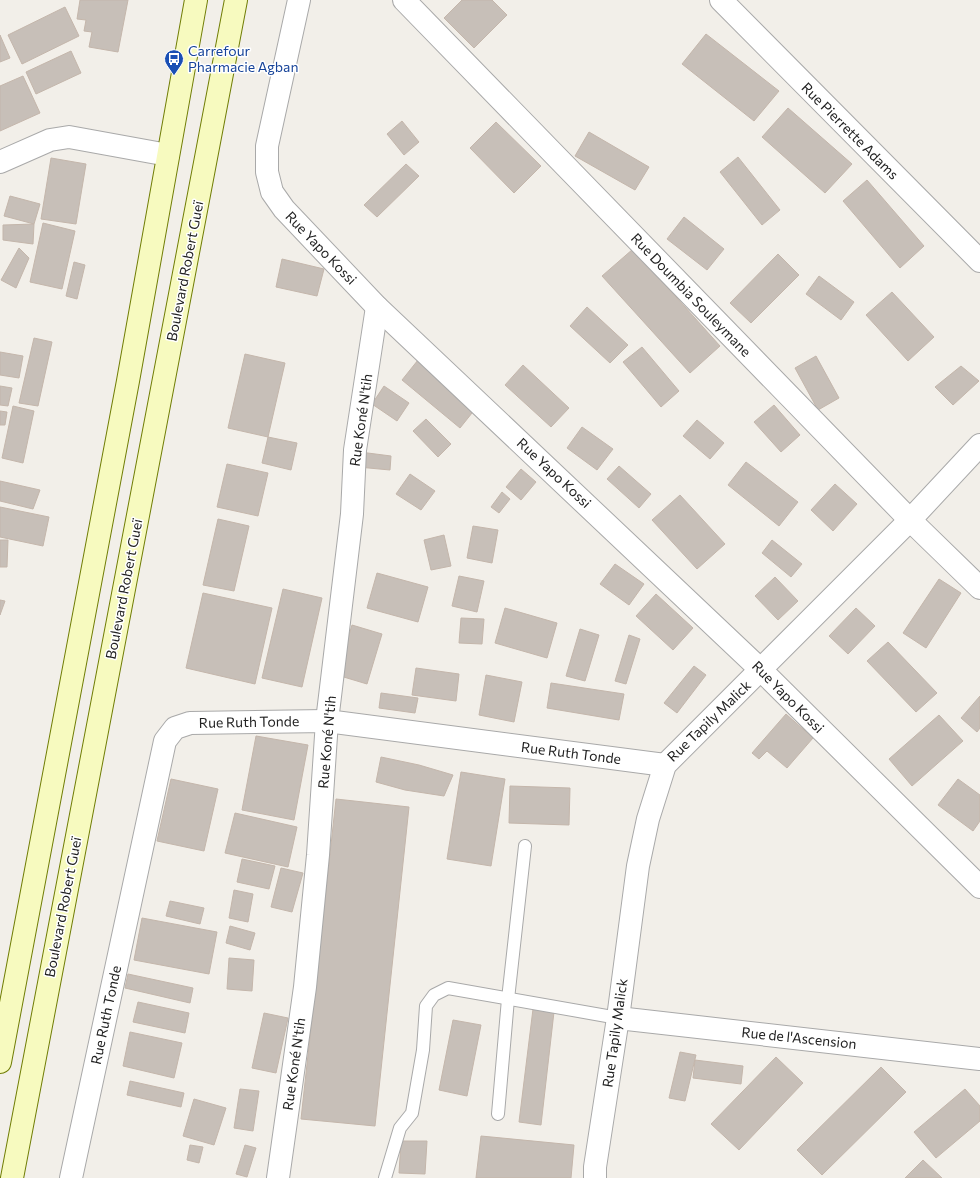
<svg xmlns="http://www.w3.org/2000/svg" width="980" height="1178" font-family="Commissioner,sans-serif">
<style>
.building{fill:#c7bfb8;stroke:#c4b6ab}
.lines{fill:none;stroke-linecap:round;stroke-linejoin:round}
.lane-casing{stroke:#a9a9a9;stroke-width:14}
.street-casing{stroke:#a9a9a9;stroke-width:24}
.secondary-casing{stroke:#707d05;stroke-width:24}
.lane{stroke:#fff;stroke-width:12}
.street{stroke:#fff;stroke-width:22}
.secondary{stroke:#f7fabf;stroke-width:22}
.labels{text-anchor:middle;stroke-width:3;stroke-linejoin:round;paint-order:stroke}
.transit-label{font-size:14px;fill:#164399;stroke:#fff;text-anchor:start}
.street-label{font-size:14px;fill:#222;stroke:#fff}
</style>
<rect width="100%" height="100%" fill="#f2efe9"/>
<!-- building -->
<g class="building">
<path d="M 80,0 L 128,0 L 118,52 L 89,47 L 92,32 L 84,31 L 86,20 L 77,19 Z"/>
<path d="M 462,0 L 492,0 L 507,15 L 474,48 L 444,18 Z"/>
<path d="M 65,7 L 79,36 L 22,64 L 8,35 Z"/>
<path d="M 706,34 L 779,91 L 754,121 L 682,64 Z"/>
<path d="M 0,35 L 10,58 L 0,62 Z"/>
<path d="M 71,51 L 81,73 L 36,94 L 26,72 Z"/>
<path d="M 23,76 L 40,113 L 0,131 L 0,86 Z"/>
<path d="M 788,108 L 852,164 L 825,193 L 762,137 Z"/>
<path d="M 402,121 L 419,142 L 404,155 L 387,134 Z"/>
<path d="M 496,122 L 541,166 L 514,193 L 470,148 Z"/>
<path d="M 589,132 L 649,167 L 635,190 L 575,156 Z"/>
<path d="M 738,157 L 780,210 L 762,225 L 720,172 Z"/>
<path d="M 51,158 L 86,164 L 76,224 L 41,219 Z"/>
<path d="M 406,164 L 419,176 L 377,217 L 364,205 Z"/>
<path d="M 867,180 L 924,246 L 900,268 L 843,201 Z"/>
<path d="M 10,196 L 40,204 L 34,224 L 4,216 Z"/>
<path d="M 684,217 L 724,249 L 707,270 L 667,239 Z"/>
<path d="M 43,223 L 75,231 L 62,289 L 30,282 Z"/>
<path d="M 34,224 L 33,244 L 3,240 L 3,225 Z"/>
<path d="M 19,248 L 29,258 L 16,288 L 1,280 Z"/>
<path d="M 633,249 L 720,346 L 690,373 L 602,276 Z"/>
<path d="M 778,254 L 799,275 L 751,323 L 730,303 Z"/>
<path d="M 282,259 L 324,269 L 317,296 L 276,287 Z"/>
<path d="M 74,262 L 85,265 L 77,299 L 66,296 Z"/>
<path d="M 819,276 L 854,302 L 841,320 L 806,294 Z"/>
<path d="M 892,292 L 934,337 L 908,361 L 866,315 Z"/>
<path d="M 587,307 L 628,345 L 610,363 L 570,326 Z"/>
<path d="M 34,338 L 52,342 L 38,406 L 19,403 Z"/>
<path d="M 642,347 L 679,391 L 661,407 L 623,362 Z"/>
<path d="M 0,352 L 23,356 L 19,378 L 0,375 Z"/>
<path d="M 245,354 L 285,363 L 268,437 L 228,428 Z"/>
<path d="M 816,356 L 839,398 L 818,410 L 795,368 Z"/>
<path d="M 418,360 L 476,408 L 460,428 L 402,380 Z"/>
<path d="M 523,365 L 569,408 L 551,427 L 505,385 Z"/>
<path d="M 961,366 L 979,381 L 953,405 L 935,387 Z"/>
<path d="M 0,386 L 12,388 L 8,406 L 0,405 Z"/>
<path d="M 384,386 L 409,403 L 397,421 L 372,404 Z"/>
<path d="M 774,405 L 800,435 L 781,452 L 754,422 Z"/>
<path d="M 13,406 L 34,411 L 23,463 L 2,458 Z"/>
<path d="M 0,411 L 7,412 L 5,425 L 0,425 Z"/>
<path d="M 426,419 L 451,444 L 438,457 L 413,431 Z"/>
<path d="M 697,420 L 724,443 L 710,459 L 683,436 Z"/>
<path d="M 582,427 L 613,449 L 597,470 L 567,448 Z"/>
<path d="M 268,437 L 297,443 L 291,470 L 262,463 Z"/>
<path d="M 360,452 L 391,456 L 390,470 L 358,467 Z"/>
<path d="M 746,462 L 798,502 L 779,526 L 728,485 Z"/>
<path d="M 227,464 L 268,473 L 258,516 L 217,507 Z"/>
<path d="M 619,466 L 651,494 L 639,508 L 607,479 Z"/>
<path d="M 521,469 L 536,482 L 521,500 L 506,487 Z"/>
<path d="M 410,474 L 435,491 L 421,510 L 396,494 Z"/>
<path d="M 0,481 L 40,490 L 33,509 L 0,501 Z"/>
<path d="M 835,484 L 857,504 L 833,531 L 811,510 Z"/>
<path d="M 502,492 L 510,499 L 499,513 L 491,507 Z"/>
<path d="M 680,495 L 725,544 L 697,569 L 652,520 Z"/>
<path d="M 0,507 L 49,517 L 43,546 L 0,537 Z"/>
<path d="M 218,519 L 249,526 L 234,591 L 203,585 Z"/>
<path d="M 473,526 L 498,530 L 492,563 L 467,558 Z"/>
<path d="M 444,535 L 451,566 L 431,570 L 424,540 Z"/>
<path d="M 0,540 L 8,540 L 7,567 L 0,567 Z"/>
<path d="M 772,540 L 802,564 L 791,577 L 762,553 Z"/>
<path d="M 615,564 L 644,584 L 629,605 L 600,584 Z"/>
<path d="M 377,573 L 428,587 L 418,622 L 367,608 Z"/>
<path d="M 459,576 L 484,581 L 477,612 L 452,606 Z"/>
<path d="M 775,577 L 798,601 L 778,620 L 755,596 Z"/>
<path d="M 939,579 L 961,593 L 926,648 L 903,633 Z"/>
<path d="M 283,589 L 322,598 L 302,687 L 262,678 Z"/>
<path d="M 203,593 L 272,608 L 255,684 L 186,668 Z"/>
<path d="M 656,594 L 693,628 L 673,650 L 636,616 Z"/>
<path d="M 0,600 L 5,601 L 0,615 Z"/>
<path d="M 505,608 L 557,623 L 547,658 L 495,643 Z"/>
<path d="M 856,608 L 875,626 L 848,654 L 829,636 Z"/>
<path d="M 461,618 L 484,619 L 482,644 L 459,643 Z"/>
<path d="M 352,625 L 382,634 L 367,684 L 337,675 Z"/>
<path d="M 580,629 L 599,635 L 585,681 L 566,676 Z"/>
<path d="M 629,635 L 640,639 L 626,684 L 615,681 Z"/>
<path d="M 888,642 L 937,693 L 916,712 L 867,661 Z"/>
<path d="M 694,666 L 706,675 L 677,713 L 664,703 Z"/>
<path d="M 416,668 L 459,674 L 456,701 L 412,695 Z"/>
<path d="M 486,675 L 522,682 L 514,722 L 479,715 Z"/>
<path d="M 551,683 L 624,694 L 619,720 L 547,708 Z"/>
<path d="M 381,693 L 418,698 L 415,713 L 379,708 Z"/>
<path d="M 980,696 L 980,728 L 977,732 L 961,718 Z"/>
<path d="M 786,714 L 813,738 L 787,768 L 767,751 L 759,759 L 752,753 Z"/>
<path d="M 939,715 L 963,741 L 912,786 L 889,759 Z"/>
<path d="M 256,736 L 308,745 L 294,820 L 242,810 Z"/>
<path d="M 381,757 L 419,765 L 453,775 L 444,796 L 405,790 L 376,782 Z"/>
<path d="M 461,772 L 505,779 L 491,866 L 447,859 Z"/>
<path d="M 171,779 L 218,789 L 204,851 L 157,841 Z"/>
<path d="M 958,779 L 980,795 L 980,821 L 973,831 L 938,805 Z"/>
<path d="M 510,786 L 570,788 L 569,825 L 509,823 Z"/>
<path d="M 336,799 L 409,807 L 375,1126 L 301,1119 Z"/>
<path d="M 235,813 L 297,827 L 288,867 L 225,853 Z"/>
<path d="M 242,859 L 275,866 L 269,889 L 237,882 Z"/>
<path d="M 281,868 L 303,873 L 292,912 L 271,907 Z"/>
<path d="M 234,890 L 253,894 L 248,922 L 229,918 Z"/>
<path d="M 170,901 L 204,908 L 200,924 L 166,916 Z"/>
<path d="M 142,918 L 217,932 L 209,974 L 134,960 Z"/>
<path d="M 230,926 L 255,933 L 250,950 L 226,943 Z"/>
<path d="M 229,958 L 254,960 L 252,991 L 227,989 Z"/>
<path d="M 128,974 L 193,988 L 190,1003 L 125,988 Z"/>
<path d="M 138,1002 L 189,1013 L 185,1033 L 133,1022 Z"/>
<path d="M 533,1009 L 554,1012 L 541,1125 L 519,1122 Z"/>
<path d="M 264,1013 L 288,1018 L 276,1073 L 252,1068 Z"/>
<path d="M 453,1020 L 481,1025 L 467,1096 L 439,1090 Z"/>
<path d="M 130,1032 L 182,1043 L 174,1078 L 123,1066 Z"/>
<path d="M 680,1052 L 696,1055 L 685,1101 L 669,1098 Z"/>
<path d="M 776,1057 L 803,1083 L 739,1150 L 711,1124 Z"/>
<path d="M 695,1060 L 743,1066 L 741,1084 L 693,1078 Z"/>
<path d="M 881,1067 L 906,1092 L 822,1175 L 797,1150 Z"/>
<path d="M 130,1081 L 184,1093 L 181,1107 L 127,1095 Z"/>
<path d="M 240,1089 L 259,1091 L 253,1131 L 234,1128 Z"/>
<path d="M 965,1089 L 980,1106 L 980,1121 L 936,1158 L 914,1132 Z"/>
<path d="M 194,1099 L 226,1108 L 214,1145 L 183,1136 Z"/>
<path d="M 481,1136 L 574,1145 L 571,1178 L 476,1178 Z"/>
<path d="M 401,1141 L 427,1141 L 425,1174 L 399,1173 Z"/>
<path d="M 190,1145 L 203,1147 L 199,1163 L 187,1160 Z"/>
<path d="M 245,1145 L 256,1148 L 247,1177 L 236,1174 Z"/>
<path d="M 923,1160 L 942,1178 L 905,1178 Z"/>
</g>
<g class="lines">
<defs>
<g id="lane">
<path d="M 498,1114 L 508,999 L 525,846"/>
<path d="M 385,1178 L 400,1128 L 412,1113 L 423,1050 L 426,1006 L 434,995 L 448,988 L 618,1018"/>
</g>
<g id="street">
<path d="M 299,0 L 267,146 L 267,172 L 272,192 L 284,209 L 377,307 L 761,670 L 980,887"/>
<path d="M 404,0 L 910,520 L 980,588"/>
<path d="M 721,0 L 980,261"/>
<path d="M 0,162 L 50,140 L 69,137 L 168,155"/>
<path d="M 618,1018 L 980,1059"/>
<path d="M 71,1178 L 165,741 L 175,728 L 190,723 L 327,721 L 665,765"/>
<path d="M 278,1178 L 305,987 L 318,855 L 327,721 L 352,514 L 355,450 L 377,307"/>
<path d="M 595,1178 L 595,1167 L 618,1018 L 638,866 L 648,819 L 665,765 L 910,520 L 980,445"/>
</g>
<g id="secondary">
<path d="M 0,1062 L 128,381 L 196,0"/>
<path d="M 12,1178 L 236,0"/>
</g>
</defs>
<!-- lane casing -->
<use href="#lane" class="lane-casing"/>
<!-- street casing -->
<use href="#street" class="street-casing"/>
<!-- secondary casing -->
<use href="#secondary" class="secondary-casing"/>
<!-- lane -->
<use href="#lane" class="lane"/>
<!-- street -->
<use href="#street" class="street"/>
<!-- secondary -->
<use href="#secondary" class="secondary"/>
</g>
<!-- icons -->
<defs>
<symbol id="bus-pin" viewBox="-11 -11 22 30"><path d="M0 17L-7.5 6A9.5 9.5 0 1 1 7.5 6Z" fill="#1a4fb4" stroke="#fff"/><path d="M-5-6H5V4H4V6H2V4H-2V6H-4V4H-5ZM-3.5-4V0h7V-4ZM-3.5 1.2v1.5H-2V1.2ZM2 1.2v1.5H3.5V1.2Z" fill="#fff"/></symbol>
</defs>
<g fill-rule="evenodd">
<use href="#bus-pin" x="163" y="48" width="22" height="30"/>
</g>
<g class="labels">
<!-- transit labels -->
<g class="transit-label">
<text x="188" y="56">Carrefour<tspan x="188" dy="16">Pharmacie Agban</tspan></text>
</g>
<!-- street labels -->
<g class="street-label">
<text transform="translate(850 131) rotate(45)" y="5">Rue Pierrette Adams</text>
<text transform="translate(321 248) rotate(46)" y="5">Rue Yapo Kossi</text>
<text transform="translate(185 271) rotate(-79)" y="5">Boulevard Robert Gueï</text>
<text transform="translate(691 295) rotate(46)" y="5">Rue Doumbia Souleymane</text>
<text transform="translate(361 420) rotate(-82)" y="5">Rue Koné N'tih</text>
<text transform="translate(554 473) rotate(43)" y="5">Rue Yapo Kossi</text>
<text transform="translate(124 589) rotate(-79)" y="5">Boulevard Robert Gueï</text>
<text transform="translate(788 697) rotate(45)" y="5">Rue Yapo Kossi</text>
<text transform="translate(709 721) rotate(-44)" y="5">Rue Tapily Malick</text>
<text transform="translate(249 722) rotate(-1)" y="5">Rue Ruth Tonde</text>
<text transform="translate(327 742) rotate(-85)" y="5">Rue Koné N'tih</text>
<text transform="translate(571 753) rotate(7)" y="5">Rue Ruth Tonde</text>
<text transform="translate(63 907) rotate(-79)" y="5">Boulevard Robert Gueï</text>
<text transform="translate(106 1015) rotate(-78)" y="5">Rue Ruth Tonde</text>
<text transform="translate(615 1033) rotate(-82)" y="5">Rue Tapily Malick</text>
<text transform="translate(799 1038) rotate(6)" y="5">Rue de l'Ascension</text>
<text transform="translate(294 1064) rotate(-82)" y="5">Rue Koné N'tih</text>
</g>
</g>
</svg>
